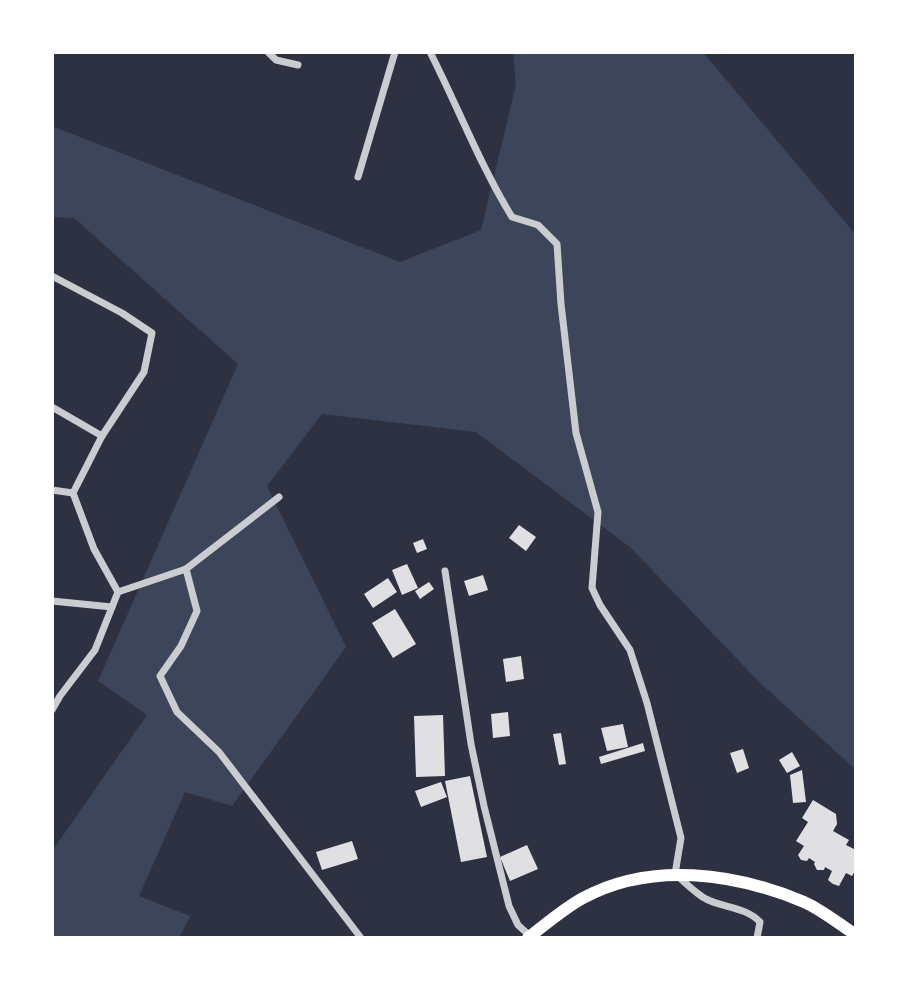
<svg xmlns="http://www.w3.org/2000/svg" width="908" height="990" font-family="Cabin,sans-serif">
<style>
.green{fill:#3c4559}
.building{fill:#e0e0e3}
.lines{fill:none;stroke-linecap:round;stroke-linejoin:round}
.minor{stroke:#caccd0;stroke-width:7}
.primary{stroke:#fff;stroke-width:12}
</style>
<rect width="100%" height="100%" fill="#2d3142"/>
<!-- green -->
<path class="green" d="M 513,52 L 703,52 L 856,235 L 856,770 L 758,681 L 631,548 L 476,432 L 322,414 L 267,486 L 346,647 L 232,806 L 185,792 L 139,896 L 190,916 L 179,938 L 52,938 L 52,851 L 147,715 L 98,681 L 238,364 L 74,218 L 52,217 L 52,126 L 400,262 L 481,230 L 516,85 Z"/>
<!-- building -->
<g class="building">
<path d="M 519,525 L 536,537 L 526,551 L 509,538 Z"/>
<path d="M 423,539 L 427,549 L 417,553 L 413,543 Z"/>
<path d="M 407,564 L 418,588 L 402,595 L 392,570 Z"/>
<path d="M 483,575 L 488,590 L 469,596 L 464,581 Z"/>
<path d="M 388,578 L 397,592 L 373,608 L 364,594 Z"/>
<path d="M 429,582 L 434,589 L 420,599 L 415,591 Z"/>
<path d="M 395,609 L 416,644 L 393,658 L 372,623 Z"/>
<path d="M 521,656 L 524,679 L 506,682 L 503,659 Z"/>
<path d="M 508,712 L 510,736 L 493,738 L 491,714 Z"/>
<path d="M 443,715 L 445,776 L 416,777 L 414,716 Z"/>
<path d="M 623,724 L 628,747 L 607,751 L 601,728 Z"/>
<path d="M 561,733 L 566,764 L 559,765 L 553,734 Z"/>
<path d="M 643,743 L 645,751 L 601,764 L 599,757 Z"/>
<path d="M 743,749 L 749,768 L 737,773 L 730,753 Z"/>
<path d="M 792,752 L 800,766 L 787,773 L 779,760 Z"/>
<path d="M 802,770 L 806,802 L 793,803 L 790,775 Z"/>
<path d="M 470,776 L 487,857 L 461,862 L 445,781 Z"/>
<path d="M 441,782 L 447,797 L 421,807 L 415,791 Z"/>
<path d="M 813,800 L 836,814 L 837,824 L 833,831 L 849,840 L 846,845 L 856,850 L 856,869 L 852,876 L 846,873 L 839,886 L 833,884 L 828,880 L 832,871 L 825,867 L 824,870 L 817,870 L 814,864 L 815,862 L 809,858 L 807,861 L 801,860 L 798,855 L 804,846 L 796,841 L 808,822 L 802,818 Z"/>
<path d="M 352,841 L 358,859 L 322,870 L 316,852 Z"/>
<path d="M 527,845 L 538,869 L 510,881 L 500,857 Z"/>
</g>
<g class="lines">
<!-- minor -->
<g class="minor">
<path d="M 268,52 L 276,60 L 298,65"/>
<path d="M 430,52 C 458,107 480,165 512,217 L 538,225 L 557,244 L 561,304 L 576,433 L 598,512 L 592,588 L 600,605 L 630,650 L 647,703 L 681,838 L 675,874 C 685,882 695,893 706,899 C 724,908 746,907 760,922 L 757,938"/>
<path d="M 358,177 L 395,52"/>
<path d="M 52,276 L 122,313 L 152,333 L 144,372 L 102,436 L 73,493 L 94,549 L 118,592 L 95,650 L 60,696 L 52,710"/>
<path d="M 52,407 L 102,436"/>
<path d="M 52,490 L 73,493"/>
<path d="M 186,569 L 197,611 L 181,646 L 160,676 L 177,712 L 219,752 L 361,938"/>
<path d="M 445,571 L 471,744 L 484,806 L 509,906 L 518,925 L 530,936"/>
<path d="M 118,592 L 186,569 L 279,497"/>
<path d="M 52,601 L 112,607"/>
</g>
<!-- primary -->
<path class="primary" d="M 528,938 C 546,924 563,909 583,898 C 651,861 735,873 804,902 C 822,910 839,924 856,935"/>
</g>
<!-- border -->
<rect width="908" height="990" fill="none" stroke="#ffffff" stroke-width="108"/>
</svg>
